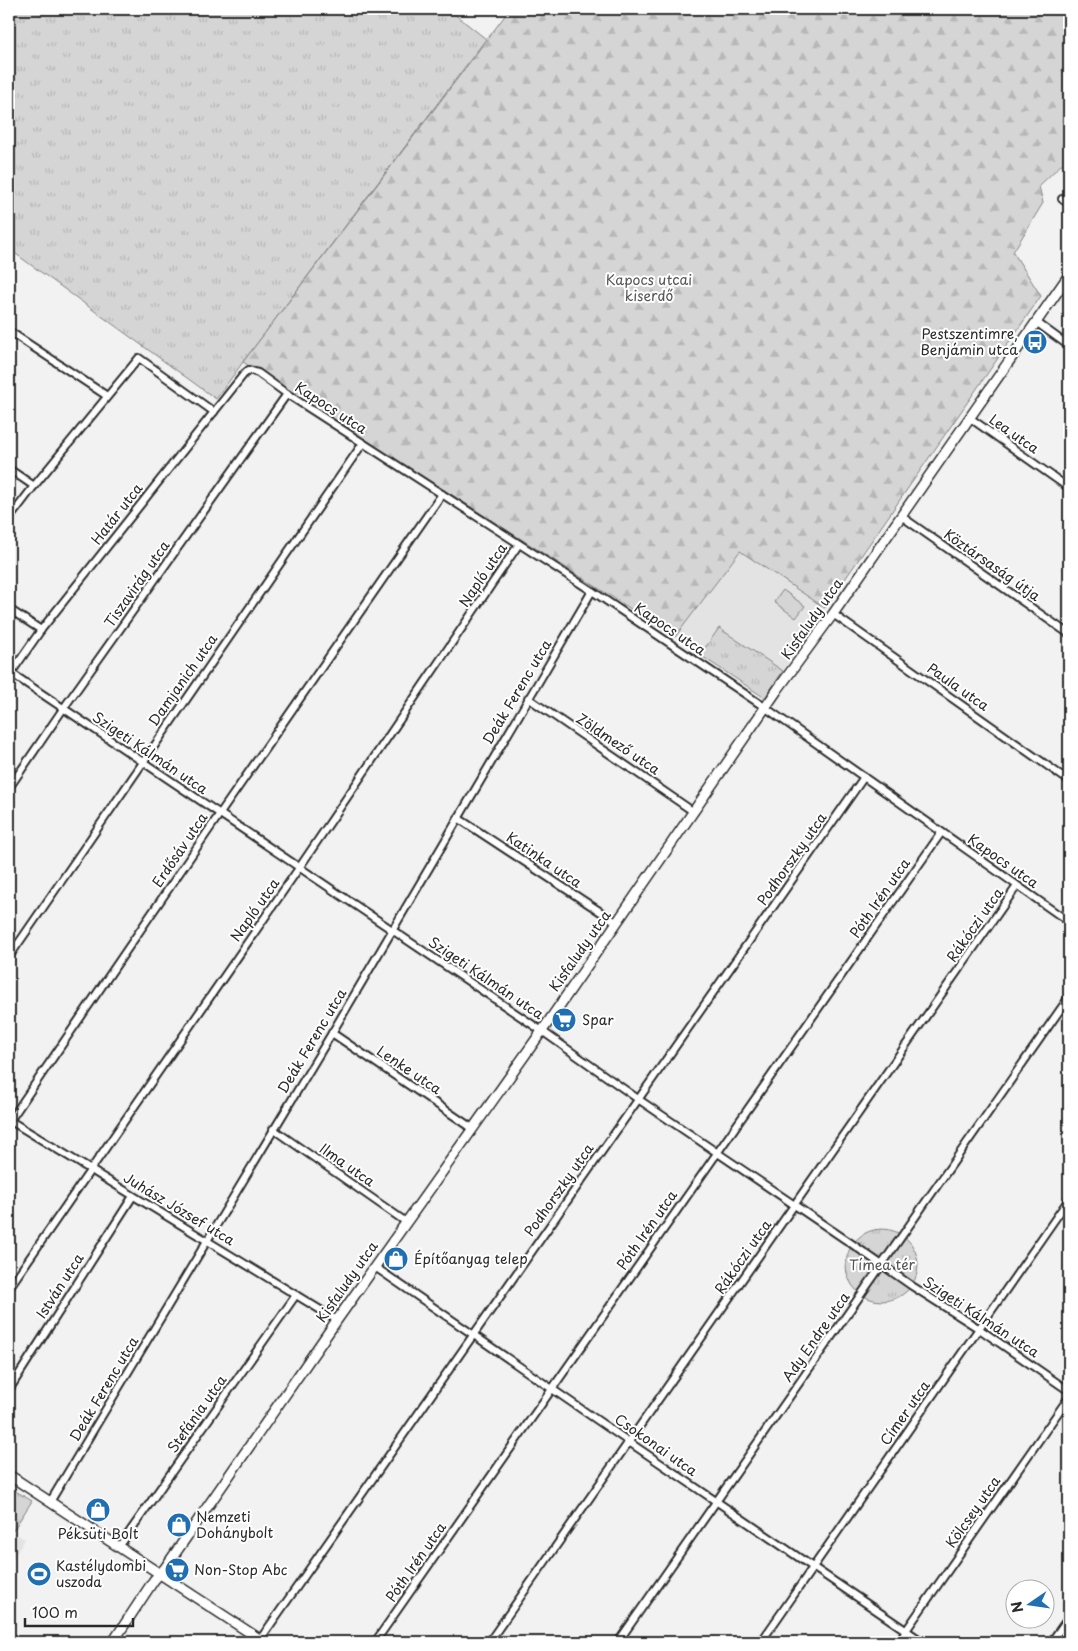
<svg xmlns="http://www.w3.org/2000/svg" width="1078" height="1651" font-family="'Playpen Sans',sans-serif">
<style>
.built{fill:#e3e3e3}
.grass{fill:url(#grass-tufts);stroke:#808080}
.forest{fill:url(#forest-firs);stroke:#808080}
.pitch{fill:#d5d5d5;stroke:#808080}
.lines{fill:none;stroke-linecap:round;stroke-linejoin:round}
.street-casing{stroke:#2b2b2b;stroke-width:10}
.secondary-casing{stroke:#2b2b2b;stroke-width:12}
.street{stroke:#fff;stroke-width:6}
.secondary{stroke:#fff;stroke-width:9}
.labels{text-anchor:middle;stroke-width:4;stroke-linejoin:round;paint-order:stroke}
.park-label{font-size:14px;fill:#565656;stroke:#fff}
.poi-label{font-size:14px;fill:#2b2b2b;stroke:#fff;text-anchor:start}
.street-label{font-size:14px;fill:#2b2b2b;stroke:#fff}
</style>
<defs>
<pattern id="grass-tufts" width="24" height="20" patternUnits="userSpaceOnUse" patternTransform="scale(1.25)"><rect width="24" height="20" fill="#d5d5d5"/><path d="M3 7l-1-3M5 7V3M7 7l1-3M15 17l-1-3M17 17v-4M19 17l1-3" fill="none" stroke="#b7b7b7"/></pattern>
<pattern id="forest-firs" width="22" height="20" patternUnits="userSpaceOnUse" patternTransform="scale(1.25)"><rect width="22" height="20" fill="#d5d5d5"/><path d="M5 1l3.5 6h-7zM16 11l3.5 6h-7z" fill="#b7b7b7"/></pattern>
</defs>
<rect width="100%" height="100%" fill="#f2f2f2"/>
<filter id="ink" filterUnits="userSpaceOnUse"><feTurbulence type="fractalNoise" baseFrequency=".02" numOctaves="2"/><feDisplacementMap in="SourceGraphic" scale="10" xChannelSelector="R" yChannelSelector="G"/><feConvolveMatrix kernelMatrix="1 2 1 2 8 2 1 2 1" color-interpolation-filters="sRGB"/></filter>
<g filter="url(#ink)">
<!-- built -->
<g class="built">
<path d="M 740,551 L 825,608 L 765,698 L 675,637 Z"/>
<path d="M 9,1530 L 25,1539 L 9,1566 Z"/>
</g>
<!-- grass -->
<g class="grass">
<path d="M 9,9 L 448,9 L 486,39 L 243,362 L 216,399 L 9,249 Z"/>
<path d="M 719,628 L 783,671 L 765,698 L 700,655 Z"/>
<circle cx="882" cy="1265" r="36"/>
<path d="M 9,1487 L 32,1501 L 12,1532 L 9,1530 Z"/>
</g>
<!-- forest -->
<path class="forest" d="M 510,9 L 1069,9 L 1069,157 L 1039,186 L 1043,203 L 1013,252 L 1041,296 L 825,608 L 740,551 L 675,637 L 243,362 Z"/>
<!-- pitch -->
<path class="pitch" d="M 783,590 L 805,606 L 796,618 L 774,602 Z"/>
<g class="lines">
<defs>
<g id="street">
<path d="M 1062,199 L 1069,204"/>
<path d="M 1036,322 L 1069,346"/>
<path d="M 9,331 L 107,396"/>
<path d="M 970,418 L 1069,488"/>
<path d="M 9,469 L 34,486"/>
<path d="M 901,516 L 1069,634"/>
<path d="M 9,519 L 34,486 L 139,358 L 214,412"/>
<path d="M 9,609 L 41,630"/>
<path d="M 833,614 L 1069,781"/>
<path d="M 11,673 L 542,1031 L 638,1099 L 852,1244 L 912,1286 L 978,1328 L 1069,1391"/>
<path d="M 9,676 L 41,630 L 244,374 L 249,370 L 258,373 L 287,394 L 592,591 L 766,708 L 1069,922"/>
<path d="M 528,698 L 694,812"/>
<path d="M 9,788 L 63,709 L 287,394"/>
<path d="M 458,818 L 616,922"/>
<path d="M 9,957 L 363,443"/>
<path d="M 332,1033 L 472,1128"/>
<path d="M 9,1120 L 337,1320"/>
<path d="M 9,1122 L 219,815 L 442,494"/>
<path d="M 273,1129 L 406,1222"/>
<path d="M 375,1267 L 629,1442 L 923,1642"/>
<path d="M 9,1288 L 299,868 L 519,544"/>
<path d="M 9,1390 L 133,1196"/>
<path d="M 50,1502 L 332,1033 L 592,591"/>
<path d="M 119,1547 L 296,1295"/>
<path d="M 259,1641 L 864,777"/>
<path d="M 375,1642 L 941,833"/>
<path d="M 489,1642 L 1017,886"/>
<path d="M 618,1642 L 1069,997"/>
<path d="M 761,1642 L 1069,1199"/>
<path d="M 898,1642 L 1069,1397"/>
<path d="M 1051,1642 L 1069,1617"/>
</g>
<g id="secondary">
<path d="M 9,1475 L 264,1642"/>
<path d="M 113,1642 L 154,1580 L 165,1568 L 337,1320 L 542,1031 L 778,689 L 833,614 L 1069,275"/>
</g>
</defs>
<!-- street casing -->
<use href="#street" class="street-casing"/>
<!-- secondary casing -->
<use href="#secondary" class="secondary-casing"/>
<!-- street -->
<use href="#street" class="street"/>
<!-- secondary -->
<use href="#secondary" class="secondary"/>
</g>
</g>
<!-- icons -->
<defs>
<symbol id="bus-disc" viewBox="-11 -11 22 22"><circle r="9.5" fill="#1f6fb2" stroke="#fff"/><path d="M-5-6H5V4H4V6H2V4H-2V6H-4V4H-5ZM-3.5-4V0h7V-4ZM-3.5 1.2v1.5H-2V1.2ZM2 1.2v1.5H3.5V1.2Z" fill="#fff"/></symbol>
<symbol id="supermarket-disc" viewBox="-11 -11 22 22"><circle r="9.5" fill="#1f6fb2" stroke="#fff"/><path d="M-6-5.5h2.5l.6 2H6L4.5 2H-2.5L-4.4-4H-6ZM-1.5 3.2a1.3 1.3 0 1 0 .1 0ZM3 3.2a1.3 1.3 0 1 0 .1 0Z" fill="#fff"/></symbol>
<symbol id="shop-disc" viewBox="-11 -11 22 22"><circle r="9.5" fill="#1f6fb2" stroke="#fff"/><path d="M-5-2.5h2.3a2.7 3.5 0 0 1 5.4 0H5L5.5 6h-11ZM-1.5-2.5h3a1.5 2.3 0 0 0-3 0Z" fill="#fff"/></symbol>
<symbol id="stadium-disc" viewBox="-11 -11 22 22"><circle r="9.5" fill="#1f6fb2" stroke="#fff"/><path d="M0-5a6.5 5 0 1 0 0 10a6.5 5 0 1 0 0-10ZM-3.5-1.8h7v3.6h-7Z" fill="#fff"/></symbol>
</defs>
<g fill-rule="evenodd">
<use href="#bus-disc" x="1021" y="328" width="28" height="28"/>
<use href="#supermarket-disc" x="550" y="1006" width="28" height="28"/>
<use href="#shop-disc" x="382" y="1245" width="28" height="28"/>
<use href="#shop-disc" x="84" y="1496" width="28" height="28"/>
<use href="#shop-disc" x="165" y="1511" width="28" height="28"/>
<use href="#supermarket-disc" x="163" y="1556" width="28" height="28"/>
<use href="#stadium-disc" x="25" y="1560" width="28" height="28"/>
</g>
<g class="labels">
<!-- park labels -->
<g class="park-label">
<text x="649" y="285">Kapocs utcai<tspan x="649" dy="16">kiserdő</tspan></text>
<text x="882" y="1270">Tímea tér</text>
</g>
<!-- poi labels -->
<g class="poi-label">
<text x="1018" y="339" text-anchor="end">Pestszentimre,<tspan x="1018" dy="16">Benjámin utca</tspan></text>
<text x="582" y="1025">Spar</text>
<text x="414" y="1264">Építőanyag telep</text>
<text x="196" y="1522">Nemzeti<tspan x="196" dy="16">Dohánybolt</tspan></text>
<text x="98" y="1539" text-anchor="middle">Péksüti Bolt</text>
<text x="56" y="1571">Kastélydombi<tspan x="56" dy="16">uszoda</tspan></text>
<text x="194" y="1575">Non-Stop Abc</text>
</g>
<!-- street labels -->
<g class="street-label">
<text transform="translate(331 408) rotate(33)" y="5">Kapocs utca</text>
<text transform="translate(1014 434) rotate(35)" y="5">Lea utca</text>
<text transform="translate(117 514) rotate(-52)" y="5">Határ utca</text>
<text transform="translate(992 565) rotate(35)" y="5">Köztársaság útja</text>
<text transform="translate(483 575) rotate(-56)" y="5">Napló utca</text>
<text transform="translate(137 584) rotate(-55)" y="5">Tiszavirág utca</text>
<text transform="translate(812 619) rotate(-55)" y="5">Kisfaludy utca</text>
<text transform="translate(670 629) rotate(34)" y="5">Kapocs utca</text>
<text transform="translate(183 680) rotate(-55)" y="5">Damjanich utca</text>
<text transform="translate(958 687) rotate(35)" y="5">Paula utca</text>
<text transform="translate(517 692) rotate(-59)" y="5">Deák Ferenc utca</text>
<text transform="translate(618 744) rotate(34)" y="5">Zöldmező utca</text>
<text transform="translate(150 753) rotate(34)" y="5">Szigeti Kálmán utca</text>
<text transform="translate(180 850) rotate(-56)" y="5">Erdősáv utca</text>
<text transform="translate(792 859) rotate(-55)" y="5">Podhorszky utca</text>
<text transform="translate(544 860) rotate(34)" y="5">Katinka utca</text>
<text transform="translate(1003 861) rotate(35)" y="5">Kapocs utca</text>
<text transform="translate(880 898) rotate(-55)" y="5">Póth Irén utca</text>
<text transform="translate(255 910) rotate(-55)" y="5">Napló utca</text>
<text transform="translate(975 925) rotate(-55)" y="5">Rákóczi utca</text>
<text transform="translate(580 951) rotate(-55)" y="5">Kisfaludy utca</text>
<text transform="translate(486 978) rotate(34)" y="5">Szigeti Kálmán utca</text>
<text transform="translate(312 1041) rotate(-59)" y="5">Deák Ferenc utca</text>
<text transform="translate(409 1070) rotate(34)" y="5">Lenke utca</text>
<text transform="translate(347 1165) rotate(35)" y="5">Ilma utca</text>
<text transform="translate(559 1190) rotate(-55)" y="5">Podhorszky utca</text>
<text transform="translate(179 1209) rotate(31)" y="5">Juhász József utca</text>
<text transform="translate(647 1230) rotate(-55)" y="5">Póth Irén utca</text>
<text transform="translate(743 1257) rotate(-55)" y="5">Rákóczi utca</text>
<text transform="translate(347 1282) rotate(-55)" y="5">Kisfaludy utca</text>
<text transform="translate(60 1286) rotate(-57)" y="5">István utca</text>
<text transform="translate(981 1317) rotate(33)" y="5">Szigeti Kálmán utca</text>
<text transform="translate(816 1337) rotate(-55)" y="5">Ady Endre utca</text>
<text transform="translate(104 1389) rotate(-59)" y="5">Deák Ferenc utca</text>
<text transform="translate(905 1413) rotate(-55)" y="5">Címer utca</text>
<text transform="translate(197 1414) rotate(-55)" y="5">Stefánia utca</text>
<text transform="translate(656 1445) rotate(35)" y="5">Csokonai utca</text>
<text transform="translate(973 1512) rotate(-55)" y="5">Kölcsey utca</text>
<text transform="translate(416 1562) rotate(-55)" y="5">Póth Irén utca</text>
</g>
</g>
<!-- margin -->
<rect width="1078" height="1651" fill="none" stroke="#fff" stroke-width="30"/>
<rect x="15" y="15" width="1048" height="1621" fill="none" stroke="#2b2b2b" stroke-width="2" filter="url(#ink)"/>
<!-- north arrow -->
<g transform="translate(1030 1604) rotate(257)"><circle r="24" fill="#ffffff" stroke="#aaaaaa"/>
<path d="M0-4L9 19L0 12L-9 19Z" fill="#1f6fb2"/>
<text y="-8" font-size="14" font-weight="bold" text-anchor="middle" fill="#2b2b2b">N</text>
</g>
<!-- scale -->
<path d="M25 1618v8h108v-8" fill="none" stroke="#2b2b2b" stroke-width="2.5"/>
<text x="32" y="1618" font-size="15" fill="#2b2b2b" stroke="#ffffff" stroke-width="4" paint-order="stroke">100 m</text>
</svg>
